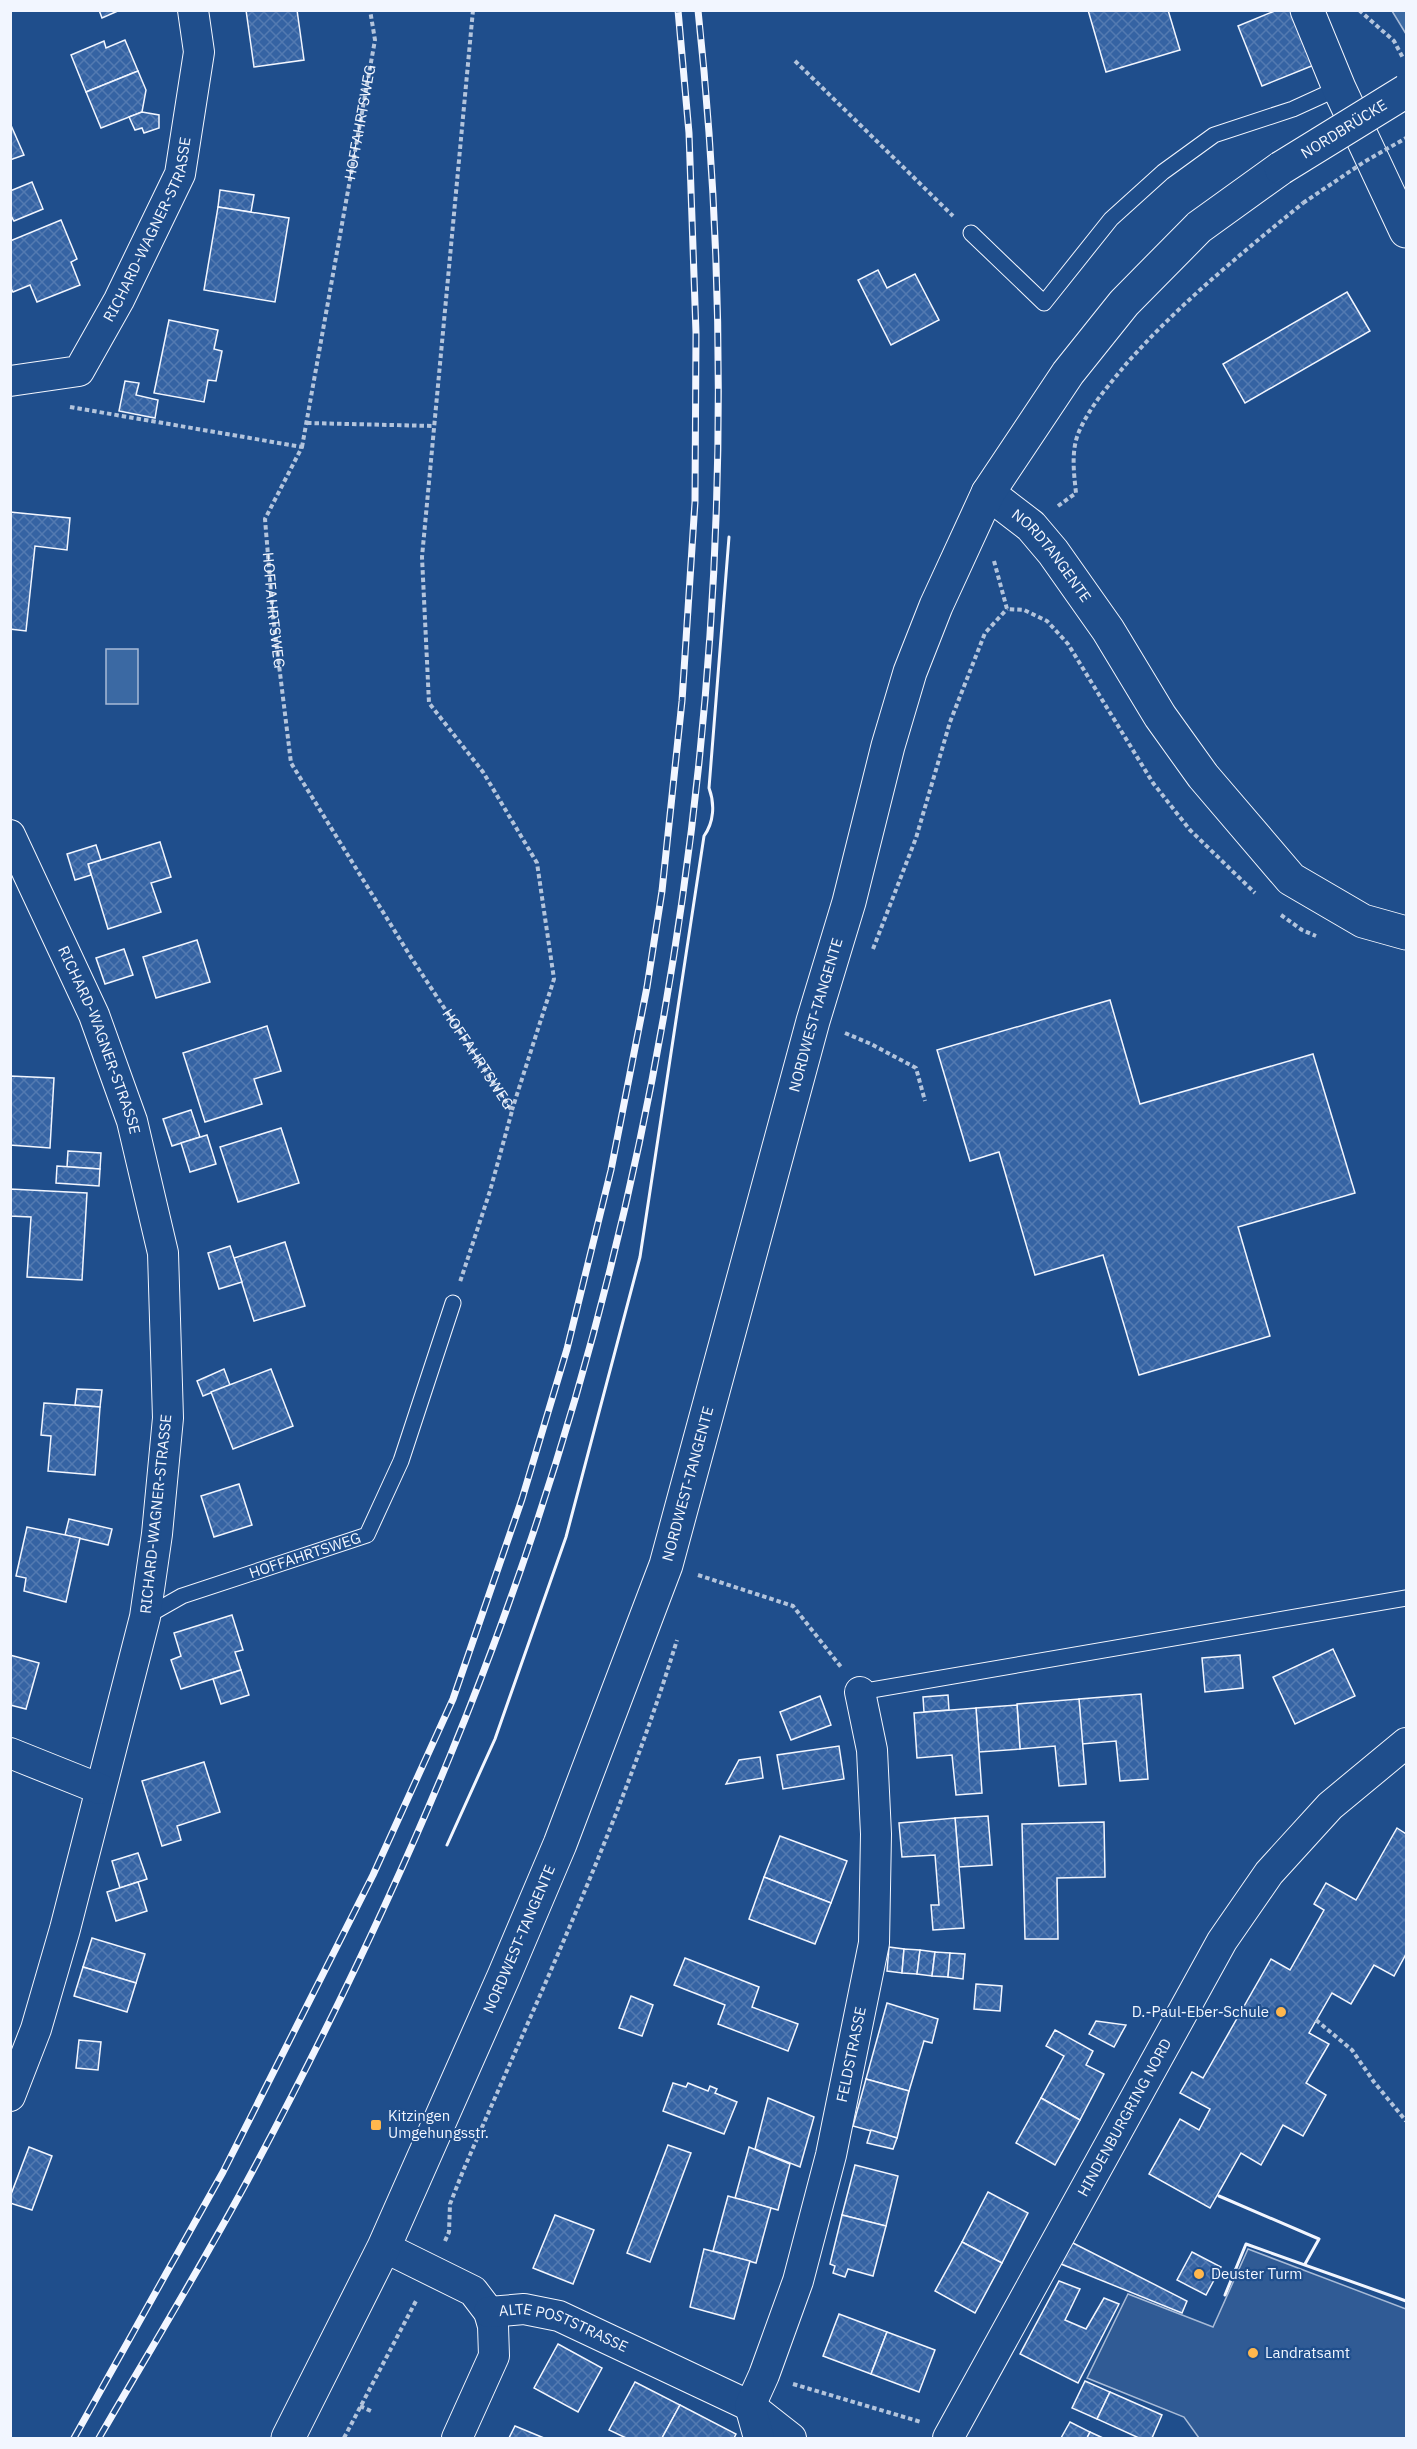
<svg xmlns="http://www.w3.org/2000/svg" width="1417" height="2449" font-family="'IBM Plex Sans',sans-serif">
<style>
.parking{fill:#305b95;stroke:#a8bbd7;stroke-width:1.5}
.water{fill:#3b69a3;stroke:#a8bbd7;stroke-width:1.5}
.building{fill:url(#building-cross-hatch);stroke:#f2f6ff;stroke-width:1.5}
.lines{fill:none;stroke-linecap:round;stroke-linejoin:round}
.service-casing{stroke:#f2f6ff;stroke-width:17}
.minor-casing{stroke:#f2f6ff;stroke-width:32}
.secondary-casing{stroke:#f2f6ff;stroke-width:35}
.path{stroke:#b3c4dc;stroke-width:4;stroke-dasharray:4.5 3;stroke-linecap:butt}
.service{stroke:#1f4e8c;stroke-width:15}
.minor{stroke:#1f4e8c;stroke-width:30}
.secondary{stroke:#1f4e8c;stroke-width:33}
.rail-casing{stroke:#f2f6ff;stroke-width:7}
.rail{stroke:#1f4e8c;stroke-width:4.5;stroke-dasharray:14;stroke-linecap:butt}
.secondary-bridge-casing{stroke:#f2f6ff;stroke-width:35;stroke-linecap:butt}
.path-bridge{stroke:#b3c4dc;stroke-width:4;stroke-dasharray:4.5 3;stroke-linecap:butt}
.secondary-bridge{stroke:#1f4e8c;stroke-width:33}
.wall{stroke:#f2f6ff;stroke-width:3}
.poi-dot{fill:#ffb74d;stroke:#1f4e8c;stroke-width:2}
.labels{text-anchor:middle;stroke-width:4.5;stroke-linejoin:round;paint-order:stroke}
.street-label{font-size:15px;fill:#f2f6ff;stroke:#1f4e8c}
.poi-label{font-size:15px;fill:#f2f6ff;stroke:#1f4e8c;text-anchor:start}
</style>
<defs>
<pattern id="building-cross-hatch" width="8" height="8" patternUnits="userSpaceOnUse" patternTransform="scale(1.5)"><rect width="8" height="8" fill="#3563a3"/><path d="M0 0l8 8M0 8l8-8" fill="none" stroke="#537ab1"/></pattern>
</defs>
<rect width="100%" height="100%" fill="#1f4e8c"/>
<!-- parking -->
<path class="parking" d="M 1248,2249 L 1406,2309 L 1406,2438 L 1199,2438 L 1184,2417 L 1087,2378 L 1128,2294 L 1213,2327 Z"/>
<!-- water -->
<g class="water">
<path d="M 1392,11 L 1406,11 L 1406,34 Z"/>
<rect x="106" y="649" width="32" height="55"/>
</g>
<!-- building -->
<g class="building">
<path d="M 99,10 L 120,10 L 102,18 Z"/>
<path d="M 246,10 L 297,10 L 304,60 L 254,67 Z"/>
<path d="M 1088,10 L 1168,10 L 1180,50 L 1106,72 Z"/>
<path d="M 1277,10 L 1298,10 L 1319,63 L 1262,86 L 1238,26 Z"/>
<path d="M 125,40 L 138,71 L 86,92 L 71,55 L 104,41 L 106,48 Z"/>
<path d="M 138,71 L 146,90 L 142,112 L 101,128 L 86,92 Z"/>
<path d="M 142,112 L 159,115 L 159,128 L 144,133 L 142,128 L 135,130 L 129,117 Z"/>
<path d="M 10,123 L 24,155 L 10,160 Z"/>
<path d="M 32,182 L 43,209 L 14,221 L 10,214 L 10,191 Z"/>
<path d="M 220,190 L 254,195 L 251,212 L 218,207 Z"/>
<path d="M 218,207 L 289,218 L 275,302 L 204,290 Z"/>
<path d="M 61,220 L 77,259 L 71,262 L 80,285 L 37,302 L 30,285 L 13,292 L 10,287 L 10,241 Z"/>
<path d="M 878,270 L 887,288 L 915,274 L 939,320 L 891,345 L 858,280 Z"/>
<path d="M 1347,292 L 1370,331 L 1245,403 L 1223,364 Z"/>
<path d="M 169,320 L 218,330 L 214,349 L 222,351 L 216,381 L 208,380 L 204,402 L 154,393 Z"/>
<path d="M 125,381 L 139,383 L 136,395 L 158,400 L 155,418 L 119,411 Z"/>
<path d="M 10,512 L 70,518 L 67,550 L 35,546 L 26,631 L 10,629 Z"/>
<path d="M 160,842 L 171,877 L 151,883 L 161,912 L 108,929 L 88,864 Z"/>
<path d="M 96,845 L 101,860 L 88,864 L 91,875 L 75,880 L 67,854 Z"/>
<path d="M 197,940 L 210,982 L 156,998 L 143,957 Z"/>
<path d="M 124,949 L 133,975 L 105,984 L 96,958 Z"/>
<path d="M 1110,1000 L 1140,1104 L 1313,1054 L 1355,1193 L 1238,1227 L 1270,1336 L 1139,1375 L 1103,1255 L 1035,1275 L 999,1152 L 970,1161 L 937,1050 Z"/>
<path d="M 267,1026 L 281,1071 L 254,1079 L 262,1104 L 205,1122 L 183,1053 Z"/>
<path d="M 10,1076 L 54,1078 L 50,1148 L 10,1145 Z"/>
<path d="M 191,1110 L 200,1137 L 172,1146 L 163,1119 Z"/>
<path d="M 281,1128 L 299,1183 L 238,1202 L 220,1147 Z"/>
<path d="M 207,1135 L 216,1164 L 190,1172 L 181,1143 Z"/>
<path d="M 68,1151 L 101,1153 L 100,1169 L 67,1167 Z"/>
<path d="M 57,1166 L 100,1169 L 99,1186 L 56,1183 Z"/>
<path d="M 10,1189 L 87,1193 L 82,1280 L 27,1277 L 31,1217 L 10,1216 Z"/>
<path d="M 285,1242 L 305,1306 L 254,1321 L 234,1258 Z"/>
<path d="M 230,1246 L 242,1282 L 219,1289 L 208,1253 Z"/>
<path d="M 224,1369 L 230,1385 L 203,1396 L 197,1381 Z"/>
<path d="M 271,1369 L 293,1426 L 233,1449 L 211,1392 Z"/>
<path d="M 77,1389 L 102,1390 L 100,1407 L 75,1405 Z"/>
<path d="M 44,1403 L 100,1407 L 95,1475 L 48,1471 L 51,1436 L 41,1435 Z"/>
<path d="M 239,1484 L 252,1525 L 214,1537 L 201,1496 Z"/>
<path d="M 69,1519 L 112,1529 L 108,1545 L 65,1535 Z"/>
<path d="M 27,1527 L 80,1538 L 66,1602 L 24,1591 L 26,1578 L 16,1576 Z"/>
<path d="M 232,1615 L 243,1650 L 235,1652 L 241,1670 L 181,1689 L 171,1660 L 181,1656 L 174,1633 Z"/>
<path d="M 1333,1649 L 1355,1696 L 1295,1724 L 1273,1677 Z"/>
<path d="M 10,1655 L 39,1663 L 26,1709 L 10,1705 Z"/>
<path d="M 1240,1655 L 1243,1688 L 1205,1692 L 1202,1658 Z"/>
<path d="M 241,1670 L 249,1695 L 221,1704 L 213,1679 Z"/>
<path d="M 1141,1694 L 1148,1779 L 1120,1781 L 1116,1741 L 1082,1744 L 1079,1699 Z"/>
<path d="M 948,1695 L 949,1710 L 924,1712 L 923,1697 Z"/>
<path d="M 820,1696 L 831,1725 L 791,1740 L 780,1712 Z"/>
<path d="M 1079,1699 L 1086,1784 L 1059,1786 L 1055,1746 L 1020,1749 L 1017,1704 Z"/>
<path d="M 1017,1705 L 1020,1749 L 979,1752 L 976,1708 Z"/>
<path d="M 976,1708 L 982,1793 L 956,1795 L 952,1755 L 917,1758 L 914,1713 Z"/>
<path d="M 839,1746 L 844,1779 L 783,1789 L 777,1755 Z"/>
<path d="M 760,1757 L 763,1778 L 726,1784 L 739,1760 Z"/>
<path d="M 204,1762 L 220,1812 L 177,1826 L 181,1840 L 162,1846 L 142,1781 Z"/>
<path d="M 988,1816 L 992,1865 L 959,1867 L 955,1818 Z"/>
<path d="M 955,1818 L 964,1928 L 933,1930 L 931,1905 L 939,1905 L 935,1855 L 902,1857 L 899,1823 Z"/>
<path d="M 1104,1822 L 1105,1877 L 1057,1878 L 1058,1939 L 1025,1939 L 1022,1824 Z"/>
<path d="M 1397,1828 L 1406,1834 L 1406,1954 L 1394,1976 L 1374,1965 L 1351,2004 L 1332,1993 L 1309,2033 L 1329,2044 L 1306,2083 L 1326,2095 L 1303,2136 L 1283,2125 L 1261,2165 L 1241,2153 L 1210,2208 L 1149,2174 L 1180,2119 L 1199,2130 L 1210,2109 L 1180,2093 L 1192,2072 L 1203,2078 L 1271,1959 L 1290,1970 L 1324,1910 L 1314,1904 L 1326,1883 L 1356,1900 Z"/>
<path d="M 780,1836 L 847,1861 L 831,1903 L 764,1877 Z"/>
<path d="M 138,1853 L 147,1879 L 120,1888 L 112,1861 Z"/>
<path d="M 764,1877 L 831,1903 L 815,1944 L 749,1919 Z"/>
<path d="M 138,1882 L 147,1911 L 116,1921 L 107,1892 Z"/>
<path d="M 92,1938 L 145,1954 L 136,1983 L 83,1967 Z"/>
<path d="M 889,1947 L 904,1949 L 902,1973 L 887,1971 Z"/>
<path d="M 904,1949 L 920,1950 L 917,1974 L 902,1973 Z"/>
<path d="M 920,1950 L 935,1952 L 932,1976 L 917,1974 Z"/>
<path d="M 935,1952 L 950,1953 L 948,1977 L 932,1976 Z"/>
<path d="M 950,1953 L 965,1954 L 963,1979 L 948,1977 Z"/>
<path d="M 685,1958 L 759,1987 L 752,2007 L 798,2024 L 788,2051 L 718,2024 L 725,2005 L 674,1985 Z"/>
<path d="M 83,1967 L 136,1983 L 127,2012 L 74,1996 Z"/>
<path d="M 976,1984 L 1002,1986 L 1000,2011 L 974,2009 Z"/>
<path d="M 631,1996 L 653,2005 L 642,2036 L 619,2028 Z"/>
<path d="M 887,2003 L 938,2019 L 932,2043 L 924,2041 L 909,2091 L 866,2079 Z"/>
<path d="M 1096,2021 L 1126,2025 L 1114,2047 L 1089,2034 Z"/>
<path d="M 1055,2030 L 1093,2051 L 1086,2065 L 1104,2074 L 1080,2120 L 1041,2098 L 1064,2056 L 1046,2046 Z"/>
<path d="M 79,2040 L 101,2042 L 98,2070 L 76,2068 Z"/>
<path d="M 866,2079 L 909,2091 L 897,2138 L 853,2126 Z"/>
<path d="M 673,2083 L 686,2087 L 688,2083 L 708,2091 L 710,2086 L 717,2089 L 715,2093 L 737,2102 L 724,2134 L 663,2111 Z"/>
<path d="M 768,2098 L 814,2117 L 800,2167 L 755,2149 Z"/>
<path d="M 1041,2098 L 1080,2120 L 1055,2165 L 1016,2143 Z"/>
<path d="M 871,2130 L 897,2138 L 893,2149 L 867,2143 Z"/>
<path d="M 668,2145 L 691,2153 L 650,2262 L 627,2253 Z"/>
<path d="M 29,2147 L 52,2156 L 32,2210 L 10,2203 L 10,2197 Z"/>
<path d="M 749,2147 L 790,2164 L 778,2210 L 735,2198 Z"/>
<path d="M 855,2165 L 898,2176 L 886,2226 L 842,2215 Z"/>
<path d="M 988,2192 L 1028,2213 L 1002,2263 L 962,2242 Z"/>
<path d="M 728,2196 L 771,2208 L 756,2263 L 713,2251 Z"/>
<path d="M 555,2215 L 594,2230 L 573,2284 L 533,2268 Z"/>
<path d="M 842,2215 L 886,2226 L 873,2276 L 848,2269 L 845,2277 L 833,2273 L 835,2266 L 830,2264 Z"/>
<path d="M 962,2242 L 1002,2263 L 975,2313 L 935,2291 Z"/>
<path d="M 1071,2242 L 1187,2301 L 1182,2313 L 1061,2264 Z"/>
<path d="M 704,2249 L 750,2261 L 734,2319 L 690,2307 Z"/>
<path d="M 1192,2252 L 1221,2267 L 1206,2295 L 1177,2280 Z"/>
<path d="M 1059,2281 L 1080,2289 L 1065,2320 L 1086,2329 L 1104,2298 L 1119,2304 L 1078,2383 L 1020,2354 Z"/>
<path d="M 839,2314 L 887,2332 L 871,2374 L 823,2356 Z"/>
<path d="M 887,2332 L 935,2350 L 919,2392 L 871,2374 Z"/>
<path d="M 558,2344 L 602,2368 L 578,2412 L 534,2388 Z"/>
<path d="M 1085,2381 L 1110,2392 L 1097,2419 L 1072,2408 Z"/>
<path d="M 635,2382 L 680,2405 L 662,2438 L 626,2438 L 609,2430 Z"/>
<path d="M 1110,2392 L 1162,2415 L 1152,2438 L 1139,2438 L 1097,2419 Z"/>
<path d="M 680,2405 L 736,2434 L 734,2438 L 662,2438 Z"/>
<path d="M 1070,2422 L 1090,2432 L 1087,2438 L 1061,2438 Z"/>
<path d="M 515,2426 L 544,2438 L 509,2438 Z"/>
<path d="M 1090,2432 L 1103,2438 L 1087,2438 Z"/>
</g>
<g class="lines">
<defs>
<g id="service">
<path d="M 971,233 L 1044,303 L 1111,219 L 1163,172 L 1214,135 L 1293,109 L 1339,88"/>
<path id="s3" d="M 145,1617 L 182,1596 L 367,1535 L 401,1461 L 453,1303"/>
<path d="M 860,1692 L 1406,1598"/>
</g>
<g id="minor">
<path id="s4" d="M 10,381 L 79,371 L 119,300 L 180,174 L 199,52 L 193,10"/>
<path id="s5" d="M 10,835 L 94,1015 L 132,1121 L 163,1253 L 168,1418 L 157,1534 L 145,1617 L 65,1929 L 36,2029 L 10,2096"/>
<path d="M 10,1753 L 100,1789"/>
<path d="M 384,2247 L 473,2291 L 489,2312 L 493,2326 L 494,2356 L 457,2438"/>
<path id="s6" d="M 489,2312 L 524,2309 L 559,2316 L 750,2406 L 791,2438"/>
<path id="s7" d="M 759,2438 L 750,2406 L 764,2375 L 798,2281 L 831,2155 L 874,1943 L 876,1834 L 872,1750 L 860,1692"/>
<path id="s8" d="M 948,2438 L 1222,1941 L 1269,1873 L 1330,1806 L 1406,1743"/>
</g>
<g id="secondary">
<path d="M 1307,10 L 1339,88 L 1406,231"/>
<path id="s9" d="M 988,493 L 1031,526 L 1053,552 L 1108,630 L 1160,716 L 1203,776 L 1291,879 L 1363,921 L 1406,933"/>
<path id="s10" d="M 288,2438 L 384,2247 L 504,1976 L 560,1844 L 666,1565 L 813,1021 L 849,902 L 888,746 L 910,672 L 936,606 L 988,493 L 1068,373 L 1124,303 L 1199,227 L 1281,168"/>
</g>
</defs>
<!-- service casing -->
<use href="#service" class="service-casing"/>
<!-- minor casing -->
<use href="#minor" class="minor-casing"/>
<!-- secondary casing -->
<use href="#secondary" class="secondary-casing"/>
<!-- path -->
<g class="path">
<path d="M 473,10 L 422,557 L 429,703 L 483,772 L 537,863 L 554,979 L 512,1110"/>
<path d="M 1359,10 L 1394,41 L 1403,58"/>
<path d="M 795,61 L 953,216"/>
<path id="s1" d="M 70,407 L 302,447 L 265,519 L 273,616 L 291,763 L 412,959 L 512,1111 L 490,1191 L 460,1282"/>
<path d="M 307,423 L 434,426"/>
<path id="s2" d="M 302,447 L 375,40 L 370,10"/>
<path d="M 1058,506 L 1076,493 C 1074,474 1071,453 1078,434 C 1089,407 1109,385 1127,363 C 1180,303 1242,253 1303,203"/>
<path d="M 994,561 L 1007,609 L 1024,610 L 1047,621 L 1068,644 L 1153,783 L 1190,830 L 1255,893"/>
<path d="M 1281,915 L 1302,930 L 1316,936"/>
<path d="M 873,949 L 916,838 L 950,722 L 985,633 L 1007,609"/>
<path d="M 845,1033 L 871,1044 L 916,1068 L 925,1101"/>
<path d="M 698,1575 L 793,1606 L 841,1667"/>
<path d="M 1316,2020 L 1352,2050 L 1374,2082 L 1406,2121"/>
<path d="M 445,2241 L 449,2232 L 450,2204 L 463,2171 C 539,1995 621,1823 677,1640"/>
<path d="M 793,2384 L 921,2422"/>
<path d="M 360,2406 L 373,2412"/>
<path d="M 344,2438 L 417,2299"/>
</g>
<!-- service -->
<use href="#service" class="service"/>
<!-- minor -->
<use href="#minor" class="minor"/>
<!-- secondary -->
<use href="#secondary" class="secondary"/>
<defs>
<g id="rail">
<path d="M 74,2438 L 223,2172 L 373,1875 L 453,1699 L 522,1499 L 567,1349 L 611,1170 L 647,987 L 662,891 L 682,701 L 695,502 L 696,333 L 689,133 L 678,10"/>
<path d="M 99,2438 C 150,2350 204,2262 252,2172 C 324,2037 392,1897 450,1756 C 676,1208 761,599 698,10"/>
</g>
</defs>
<!-- rail casing -->
<use href="#rail" class="rail-casing"/>
<!-- rail -->
<use href="#rail" class="rail"/>
<defs>
<g id="secondary-bridge">
<path id="s11" d="M 1281,168 L 1406,91"/>
</g>
</defs>
<!-- secondary-bridge casing -->
<use href="#secondary-bridge" class="secondary-bridge-casing"/>
<!-- path-bridge -->
<path class="path-bridge" d="M 1303,203 L 1364,162 L 1406,138"/>
<!-- secondary-bridge -->
<use href="#secondary-bridge" class="secondary-bridge"/>
<!-- wall -->
<g class="wall">
<path d="M 447,1845 L 495,1739 L 566,1537 L 640,1257 L 704,836 C 714,822 715,804 709,788 L 729,537"/>
<path d="M 1219,2196 L 1319,2239 L 1305,2264"/>
<path d="M 1225,2295 L 1246,2244 L 1406,2301"/>
</g>
</g>
<!-- markers -->
<g class="poi-dot">
<circle cx="1281" cy="2012" r="6"/>
<rect x="370" y="2119" width="12" height="12" rx="3"/>
<circle cx="1199" cy="2274" r="6"/>
<circle cx="1253" cy="2353" r="6"/>
</g>
<g class="labels">
<!-- street labels -->
<g class="street-label">
<text dy="5" stroke="none"><textPath href="#s2" startOffset="330">HOFFAHRTSWEG</textPath></text>
<text dy="5" stroke="none"><textPath href="#s11" startOffset="74">NORDBRÜCKE</textPath></text>
<text dy="5" stroke="none"><textPath href="#s4" startOffset="228">RICHARD-WAGNER-STRASSE</textPath></text>
<text dy="5" stroke="none"><textPath href="#s9" startOffset="90">NORDTANGENTE</textPath></text>
<text dy="5" stroke="none"><textPath href="#s1" startOffset="408">HOFFAHRTSWEG</textPath></text>
<text dy="5" stroke="none"><textPath href="#s10" startOffset="1522">NORDWEST-TANGENTE</textPath></text>
<text dy="5" stroke="none"><textPath href="#s5" startOffset="224">RICHARD-WAGNER-STRASSE</textPath></text>
<text dy="5" stroke="none"><textPath href="#s1" startOffset="912">HOFFAHRTSWEG</textPath></text>
<text dy="5" stroke="none"><textPath href="#s10" startOffset="1036">NORDWEST-TANGENTE</textPath></text>
<text transform="translate(156 1514) rotate(-84)" y="5">RICHARD-WAGNER-STRASSE</text>
<text dy="5" stroke="none"><textPath href="#s3" startOffset="172">HOFFAHRTSWEG</textPath></text>
<text dy="5" stroke="none"><textPath href="#s10" startOffset="550">NORDWEST-TANGENTE</textPath></text>
<text dy="5" stroke="none"><textPath href="#s7" startOffset="400">FELDSTRASSE</textPath></text>
<text dy="5" stroke="none"><textPath href="#s8" startOffset="366">HINDENBURGRING NORD</textPath></text>
<text dy="5" stroke="none"><textPath href="#s6" startOffset="78">ALTE POSTSTRASSE</textPath></text>
</g>
<!-- poi labels -->
<g class="poi-label">
<text x="1269" y="2017" text-anchor="end">D.-Paul-Eber-Schule</text>
<text x="388" y="2121">Kitzingen<tspan x="388" dy="17">Umgehungsstr.</tspan></text>
<text x="1211" y="2279">Deuster Turm</text>
<text x="1265" y="2358">Landratsamt</text>
</g>
</g>
<!-- border -->
<rect width="1417" height="2449" fill="none" stroke="#f2f6ff" stroke-width="24"/>
</svg>
